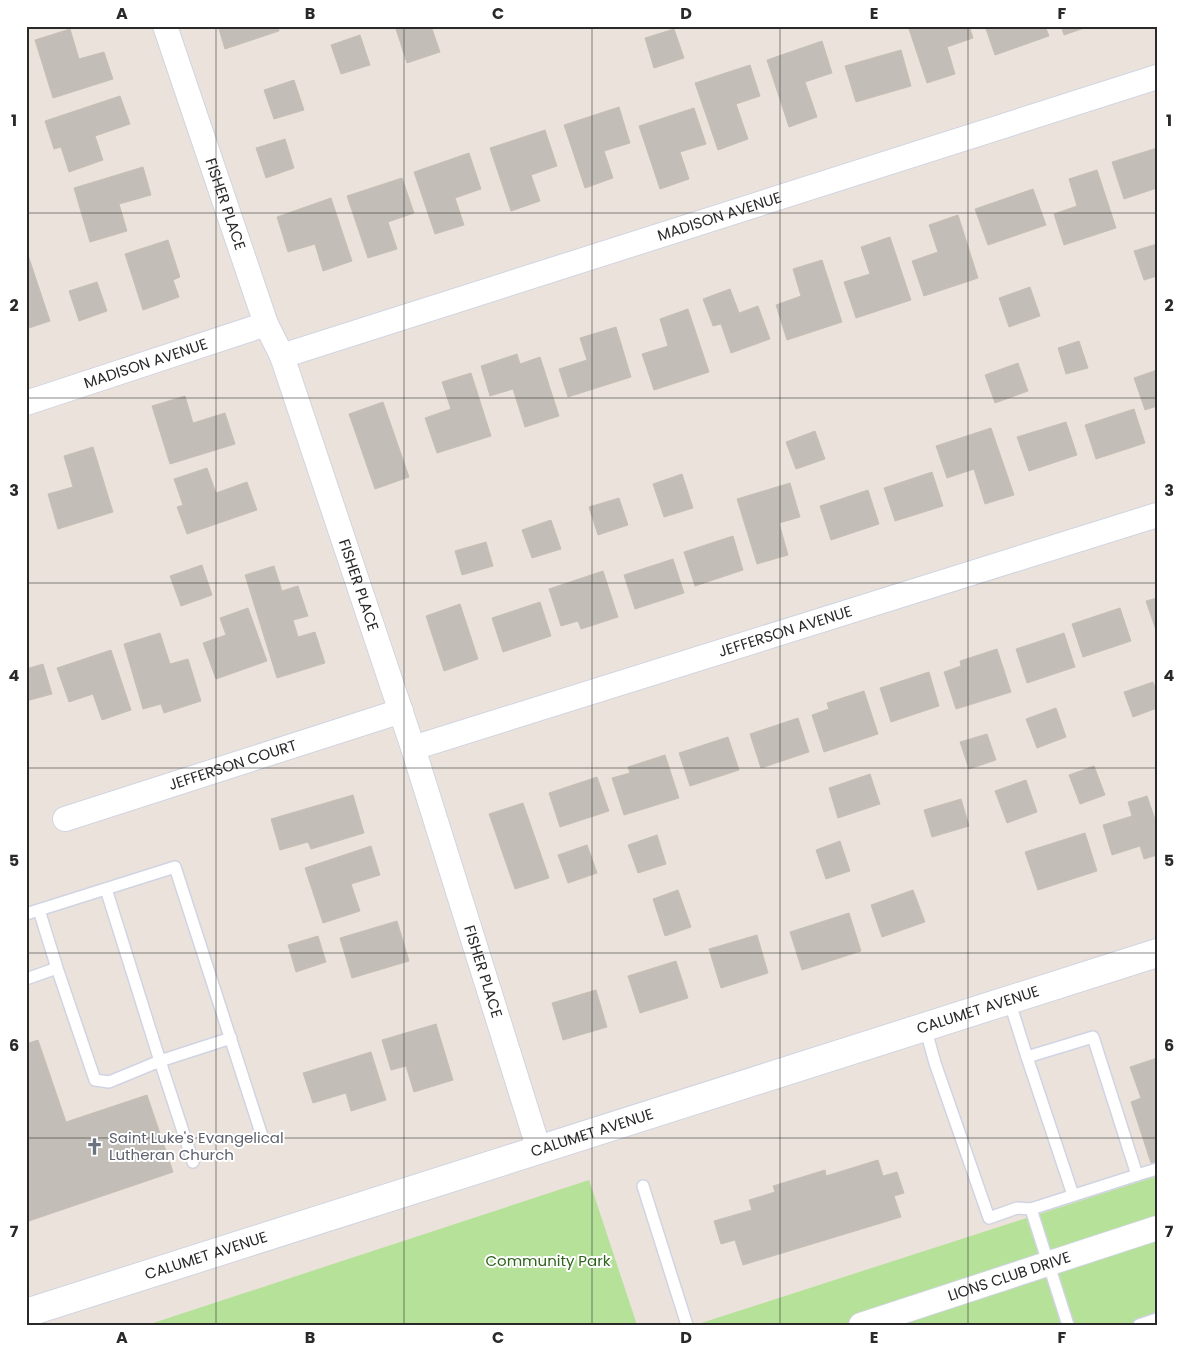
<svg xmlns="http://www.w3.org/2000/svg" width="1183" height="1351" font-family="Poppins,sans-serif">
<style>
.green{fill:#b5e198}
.building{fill:#c3bdb7;stroke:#c6bfb5}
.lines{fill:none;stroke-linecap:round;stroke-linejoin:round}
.lane-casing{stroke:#d0d4e2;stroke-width:14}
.street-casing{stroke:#d0d4e2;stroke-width:26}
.secondary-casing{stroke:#d0d4e2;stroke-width:30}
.lane{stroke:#fff;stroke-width:11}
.street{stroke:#fff;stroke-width:24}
.secondary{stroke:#fff;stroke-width:28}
.grid{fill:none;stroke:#292929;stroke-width:1;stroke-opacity:0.55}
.labels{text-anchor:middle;stroke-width:4;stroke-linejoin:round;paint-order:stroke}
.street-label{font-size:15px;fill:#292929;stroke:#fff}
.worship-label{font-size:15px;fill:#5b616d;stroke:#fff;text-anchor:start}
.park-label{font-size:15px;fill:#2e641b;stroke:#fff}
.neatline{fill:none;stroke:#292929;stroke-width:2}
.grid-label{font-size:16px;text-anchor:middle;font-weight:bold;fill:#292929}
</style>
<rect width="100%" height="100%" fill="#ebe3db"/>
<!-- green -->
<g class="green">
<path d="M 1157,1176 L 1157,1325 L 695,1325 Z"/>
<path d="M 589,1180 L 637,1325 L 147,1325 Z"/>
</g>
<!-- building -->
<g class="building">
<path d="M 218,26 L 278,26 L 279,31 L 225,49 Z"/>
<path d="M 395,26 L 431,26 L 440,52 L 407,63 Z"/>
<path d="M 908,26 L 969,26 L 973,38 L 947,47 L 955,74 L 927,83 Z"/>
<path d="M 985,26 L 1045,26 L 1049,36 L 995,55 Z"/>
<path d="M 1061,26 L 1090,26 L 1064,35 Z"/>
<path d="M 70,29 L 79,59 L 104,52 L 113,79 L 53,98 L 35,40 Z"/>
<path d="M 674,29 L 684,58 L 654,68 L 645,38 Z"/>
<path d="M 360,35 L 370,65 L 341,74 L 331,45 Z"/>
<path d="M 822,41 L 832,73 L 805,82 L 817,117 L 789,127 L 767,60 Z"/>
<path d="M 901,50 L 911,86 L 856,102 L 845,66 Z"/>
<path d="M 750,65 L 760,96 L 736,104 L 748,139 L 718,150 L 695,83 Z"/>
<path d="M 294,80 L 304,110 L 274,119 L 264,90 Z"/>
<path d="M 120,96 L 130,124 L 95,136 L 103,160 L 69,172 L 61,147 L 54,149 L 45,121 Z"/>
<path d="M 619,107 L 630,143 L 604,151 L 613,178 L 585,188 L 564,125 Z"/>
<path d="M 694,108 L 706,144 L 680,152 L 689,179 L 660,189 L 639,126 Z"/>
<path d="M 545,130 L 557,166 L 531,175 L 540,201 L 511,211 L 490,148 Z"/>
<path d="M 285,139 L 294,168 L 266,178 L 256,148 Z"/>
<path d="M 1157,148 L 1157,188 L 1124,199 L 1112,162 Z"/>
<path d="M 469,153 L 481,189 L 455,198 L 464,225 L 435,234 L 414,172 Z"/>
<path d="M 143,167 L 151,195 L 119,204 L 127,231 L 90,242 L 74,188 Z"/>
<path d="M 1097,170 L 1116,228 L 1064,245 L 1054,214 L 1077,206 L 1069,179 Z"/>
<path d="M 402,178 L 414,213 L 388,222 L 397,249 L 368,258 L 347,196 Z"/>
<path d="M 1033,189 L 1046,225 L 988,245 L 975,209 Z"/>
<path d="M 331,198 L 352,261 L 323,271 L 315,244 L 288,252 L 277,217 Z"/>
<path d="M 958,215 L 978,278 L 924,296 L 912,261 L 938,252 L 929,225 Z"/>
<path d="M 890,237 L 911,300 L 856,318 L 844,282 L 870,274 L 861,247 Z"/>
<path d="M 168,240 L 180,277 L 173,280 L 179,297 L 143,310 L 125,254 Z"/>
<path d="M 1157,244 L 1157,276 L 1144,280 L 1134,251 Z"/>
<path d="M 26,249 L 50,321 L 26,329 Z"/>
<path d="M 822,260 L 842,322 L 787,340 L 776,305 L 801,296 L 793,269 Z"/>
<path d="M 97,282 L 107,311 L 79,321 L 69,291 Z"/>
<path d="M 1030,287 L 1040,316 L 1009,327 L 999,298 Z"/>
<path d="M 730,289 L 739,313 L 758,306 L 770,339 L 731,353 L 721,324 L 713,326 L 703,299 Z"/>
<path d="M 688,309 L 709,372 L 654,390 L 642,354 L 668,346 L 660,319 Z"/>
<path d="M 616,327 L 631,377 L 568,397 L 559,369 L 587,360 L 580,338 Z"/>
<path d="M 1079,341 L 1088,368 L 1066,374 L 1058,348 Z"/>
<path d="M 517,354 L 520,364 L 540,357 L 559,416 L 525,427 L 513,389 L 490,396 L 481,366 Z"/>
<path d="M 1018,363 L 1028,391 L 995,403 L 985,375 Z"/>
<path d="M 1157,370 L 1157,406 L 1145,410 L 1134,378 Z"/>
<path d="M 471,373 L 491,436 L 437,453 L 425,418 L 451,409 L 442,382 Z"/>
<path d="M 185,396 L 193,423 L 225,413 L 235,444 L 170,464 L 152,406 Z"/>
<path d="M 383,402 L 409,477 L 375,489 L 349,414 Z"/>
<path d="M 1134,409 L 1145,443 L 1096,459 L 1085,425 Z"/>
<path d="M 1066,422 L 1077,455 L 1029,471 L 1017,437 Z"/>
<path d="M 991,428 L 1014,495 L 985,504 L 974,469 L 947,478 L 936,446 Z"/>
<path d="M 815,431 L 825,459 L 796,469 L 786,442 Z"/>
<path d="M 93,447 L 113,512 L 58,529 L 48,494 L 73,487 L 64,456 Z"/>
<path d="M 207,468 L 216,493 L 247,482 L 257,510 L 187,534 L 177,507 L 183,505 L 174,479 Z"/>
<path d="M 932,472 L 943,506 L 895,521 L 884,488 Z"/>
<path d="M 682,474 L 693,508 L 664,517 L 653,484 Z"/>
<path d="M 790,483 L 800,517 L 779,523 L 788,555 L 757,564 L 737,499 Z"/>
<path d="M 868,490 L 879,524 L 831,540 L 820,506 Z"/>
<path d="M 619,498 L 628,525 L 598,535 L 589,507 Z"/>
<path d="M 551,520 L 561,549 L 532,558 L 522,530 Z"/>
<path d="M 733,536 L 743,570 L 695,586 L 684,552 Z"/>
<path d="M 486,542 L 493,566 L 462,575 L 455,551 Z"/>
<path d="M 673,559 L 684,593 L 635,609 L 624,575 Z"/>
<path d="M 202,565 L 212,595 L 181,606 L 170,576 Z"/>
<path d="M 274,566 L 282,591 L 298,586 L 308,616 L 293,620 L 298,637 L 315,632 L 325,663 L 277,678 L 245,575 Z"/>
<path d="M 603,571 L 618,617 L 581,629 L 578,621 L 561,626 L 549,589 Z"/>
<path d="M 1157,598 L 1157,633 L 1146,601 Z"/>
<path d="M 540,602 L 551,636 L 503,652 L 492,618 Z"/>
<path d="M 460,604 L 478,659 L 444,671 L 426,616 Z"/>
<path d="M 248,608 L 267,661 L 216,679 L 203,643 L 226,635 L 220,618 Z"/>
<path d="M 1120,608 L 1131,641 L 1083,657 L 1072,624 Z"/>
<path d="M 160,633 L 170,664 L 188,659 L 201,701 L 164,713 L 161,704 L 143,709 L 124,644 Z"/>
<path d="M 1064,633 L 1075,667 L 1027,683 L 1016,649 Z"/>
<path d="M 997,649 L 1011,692 L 956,709 L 944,672 L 961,666 L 960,661 Z"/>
<path d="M 111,650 L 131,710 L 102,720 L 93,694 L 69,702 L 57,668 Z"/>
<path d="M 43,664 L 52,694 L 26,701 L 26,669 Z"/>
<path d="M 929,672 L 939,706 L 891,722 L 880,688 Z"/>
<path d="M 1153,682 L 1157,693 L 1157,708 L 1133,717 L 1124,692 Z"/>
<path d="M 864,691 L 878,734 L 824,752 L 812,715 L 829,709 L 827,703 Z"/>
<path d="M 1056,708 L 1066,737 L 1037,748 L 1026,719 Z"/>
<path d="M 798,718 L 809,752 L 761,768 L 750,734 Z"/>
<path d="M 987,734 L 996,760 L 969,769 L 960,742 Z"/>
<path d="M 728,737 L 739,770 L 690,786 L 679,753 Z"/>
<path d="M 665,755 L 679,798 L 624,815 L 612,778 L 630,773 L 628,767 Z"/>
<path d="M 1094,766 L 1105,795 L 1080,804 L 1069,775 Z"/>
<path d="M 870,774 L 880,804 L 838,818 L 829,788 Z"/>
<path d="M 597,777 L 609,811 L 560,827 L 549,793 Z"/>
<path d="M 1026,780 L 1037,812 L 1007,823 L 995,791 Z"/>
<path d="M 353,795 L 364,833 L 311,849 L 308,842 L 280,850 L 271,819 Z"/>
<path d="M 1147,796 L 1157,825 L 1157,855 L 1144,859 L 1140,846 L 1112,855 L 1103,825 L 1132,816 L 1128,802 Z"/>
<path d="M 961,799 L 969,826 L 932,837 L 924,810 Z"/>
<path d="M 523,803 L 549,878 L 515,889 L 489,814 Z"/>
<path d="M 1085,833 L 1097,871 L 1038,890 L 1025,852 Z"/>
<path d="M 657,835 L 666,864 L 638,873 L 628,845 Z"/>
<path d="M 840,841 L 850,871 L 826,879 L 816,850 Z"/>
<path d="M 587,845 L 597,873 L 568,883 L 558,855 Z"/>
<path d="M 371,846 L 380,875 L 351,884 L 360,911 L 323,923 L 305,868 Z"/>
<path d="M 678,890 L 691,927 L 665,936 L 653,899 Z"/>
<path d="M 913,890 L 925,922 L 882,937 L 871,905 Z"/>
<path d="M 849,913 L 861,951 L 802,970 L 790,932 Z"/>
<path d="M 397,921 L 409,961 L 352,978 L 340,938 Z"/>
<path d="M 757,935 L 768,973 L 721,988 L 709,949 Z"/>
<path d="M 318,936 L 326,962 L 296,972 L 288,945 Z"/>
<path d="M 676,961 L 688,998 L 640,1013 L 628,976 Z"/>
<path d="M 596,990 L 607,1027 L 563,1040 L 552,1003 Z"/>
<path d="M 436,1024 L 453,1080 L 414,1092 L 406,1066 L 391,1070 L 382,1040 Z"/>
<path d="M 38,1040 L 66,1122 L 147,1095 L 173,1172 L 26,1222 L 26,1044 Z"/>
<path d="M 371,1052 L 386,1100 L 351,1111 L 346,1093 L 313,1103 L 303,1073 Z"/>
<path d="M 1157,1058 L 1157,1161 L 1151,1163 L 1131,1102 L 1141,1098 L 1130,1067 Z"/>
<path d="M 878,1160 L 883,1176 L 897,1172 L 904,1193 L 894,1196 L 901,1217 L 743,1265 L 735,1240 L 721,1244 L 714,1221 L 752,1210 L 749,1200 L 775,1192 L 773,1186 L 825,1170 L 826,1176 Z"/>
</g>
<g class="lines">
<defs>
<g id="lane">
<path d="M 106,889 L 160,1061 L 193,1162"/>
<path d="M 39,910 L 57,968"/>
<path d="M 26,914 L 175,867 L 262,1136"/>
<path d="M 26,979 L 57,968 L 95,1080 L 109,1082 L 160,1061 L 231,1038"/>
<path d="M 925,1027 L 935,1063 L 989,1218 L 1017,1208 L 1031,1209 L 1137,1175 L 1093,1037 L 1027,1057 L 1009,1000"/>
<path d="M 1027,1057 L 1073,1195"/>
<path d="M 1137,1175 L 1157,1169"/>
<path d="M 643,1186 L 687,1325"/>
<path d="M 1031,1209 L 1068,1325"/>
<path d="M 1139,1325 L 1157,1319"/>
</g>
<g id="street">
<path id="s1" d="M 165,26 L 266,324 L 282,356 L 413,748 L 539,1150"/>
<path id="s2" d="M 282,356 L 1157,77"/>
<path id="s3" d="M 26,403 L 266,324"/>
<path id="s4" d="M 413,748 L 1157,515"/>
<path id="s5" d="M 65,819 L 401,711"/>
<path id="s6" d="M 861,1325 L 1157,1228"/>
</g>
<g id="secondary">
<path id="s7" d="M 26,1313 L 1157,953"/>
</g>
</defs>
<!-- lane casing -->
<use href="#lane" class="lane-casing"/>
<!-- street casing -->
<use href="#street" class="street-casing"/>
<!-- secondary casing -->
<use href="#secondary" class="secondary-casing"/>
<!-- lane -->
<use href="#lane" class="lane"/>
<!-- street -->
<use href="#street" class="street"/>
<!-- secondary -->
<use href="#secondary" class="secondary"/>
</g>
<!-- grid -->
<path class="grid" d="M 216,26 L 216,1325M 404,26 L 404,1325M 592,26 L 592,1325M 780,26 L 780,1325M 968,26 L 968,1325M 26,213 L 1157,213M 26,398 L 1157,398M 26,583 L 1157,583M 26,768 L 1157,768M 26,953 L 1157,953M 26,1138 L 1157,1138"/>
<!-- icons -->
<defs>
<symbol id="church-bare" viewBox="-9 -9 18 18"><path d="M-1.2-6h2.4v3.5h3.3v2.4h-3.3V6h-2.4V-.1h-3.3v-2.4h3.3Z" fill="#6b7280" stroke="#fff" stroke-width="2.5" paint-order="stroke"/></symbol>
</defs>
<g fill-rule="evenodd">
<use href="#church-bare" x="82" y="1134" width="25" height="25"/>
</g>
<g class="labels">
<!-- street labels -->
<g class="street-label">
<text dy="5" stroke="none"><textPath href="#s1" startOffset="188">FISHER PLACE</textPath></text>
<text dy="5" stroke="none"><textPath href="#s2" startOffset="459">MADISON AVENUE</textPath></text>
<text dy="5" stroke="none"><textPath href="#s3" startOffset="126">MADISON AVENUE</textPath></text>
<text dy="5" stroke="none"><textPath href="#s1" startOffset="592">FISHER PLACE</textPath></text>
<text dy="5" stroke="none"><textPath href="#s4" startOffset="390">JEFFERSON AVENUE</textPath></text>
<text dy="5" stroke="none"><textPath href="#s5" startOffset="176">JEFFERSON COURT</textPath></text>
<text dy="5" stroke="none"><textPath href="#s1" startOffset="998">FISHER PLACE</textPath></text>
<text dy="5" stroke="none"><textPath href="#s7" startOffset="999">CALUMET AVENUE</textPath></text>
<text dy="5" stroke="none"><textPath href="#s7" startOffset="594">CALUMET AVENUE</textPath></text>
<text dy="5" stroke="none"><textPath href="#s7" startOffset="189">CALUMET AVENUE</textPath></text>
<text dy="5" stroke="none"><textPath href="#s6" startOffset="156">LIONS CLUB DRIVE</textPath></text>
</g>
<!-- worship labels -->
<g class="worship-label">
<text x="109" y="1143">Saint Luke's Evangelical<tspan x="109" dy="17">Lutheran Church</tspan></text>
</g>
<!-- park labels -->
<g class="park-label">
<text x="548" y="1266">Community Park</text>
</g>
</g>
<!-- border -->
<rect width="1183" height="1351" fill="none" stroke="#ffffff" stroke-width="55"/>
<rect x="28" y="28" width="1128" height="1296" class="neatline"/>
<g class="grid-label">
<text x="122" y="19">A</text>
<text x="310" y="19">B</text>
<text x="498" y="19">C</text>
<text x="686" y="19">D</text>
<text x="874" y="19">E</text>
<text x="1062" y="19">F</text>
<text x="14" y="126">1</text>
<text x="1169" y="126">1</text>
<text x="14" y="311">2</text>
<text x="1169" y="311">2</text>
<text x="14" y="496">3</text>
<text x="1169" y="496">3</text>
<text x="14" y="681">4</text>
<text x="1169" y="681">4</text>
<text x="14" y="866">5</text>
<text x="1169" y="866">5</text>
<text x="14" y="1051">6</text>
<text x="1169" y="1051">6</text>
<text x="14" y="1237">7</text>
<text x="1169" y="1237">7</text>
<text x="122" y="1343">A</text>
<text x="310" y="1343">B</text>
<text x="498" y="1343">C</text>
<text x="686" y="1343">D</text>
<text x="874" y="1343">E</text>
<text x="1062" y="1343">F</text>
</g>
</svg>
